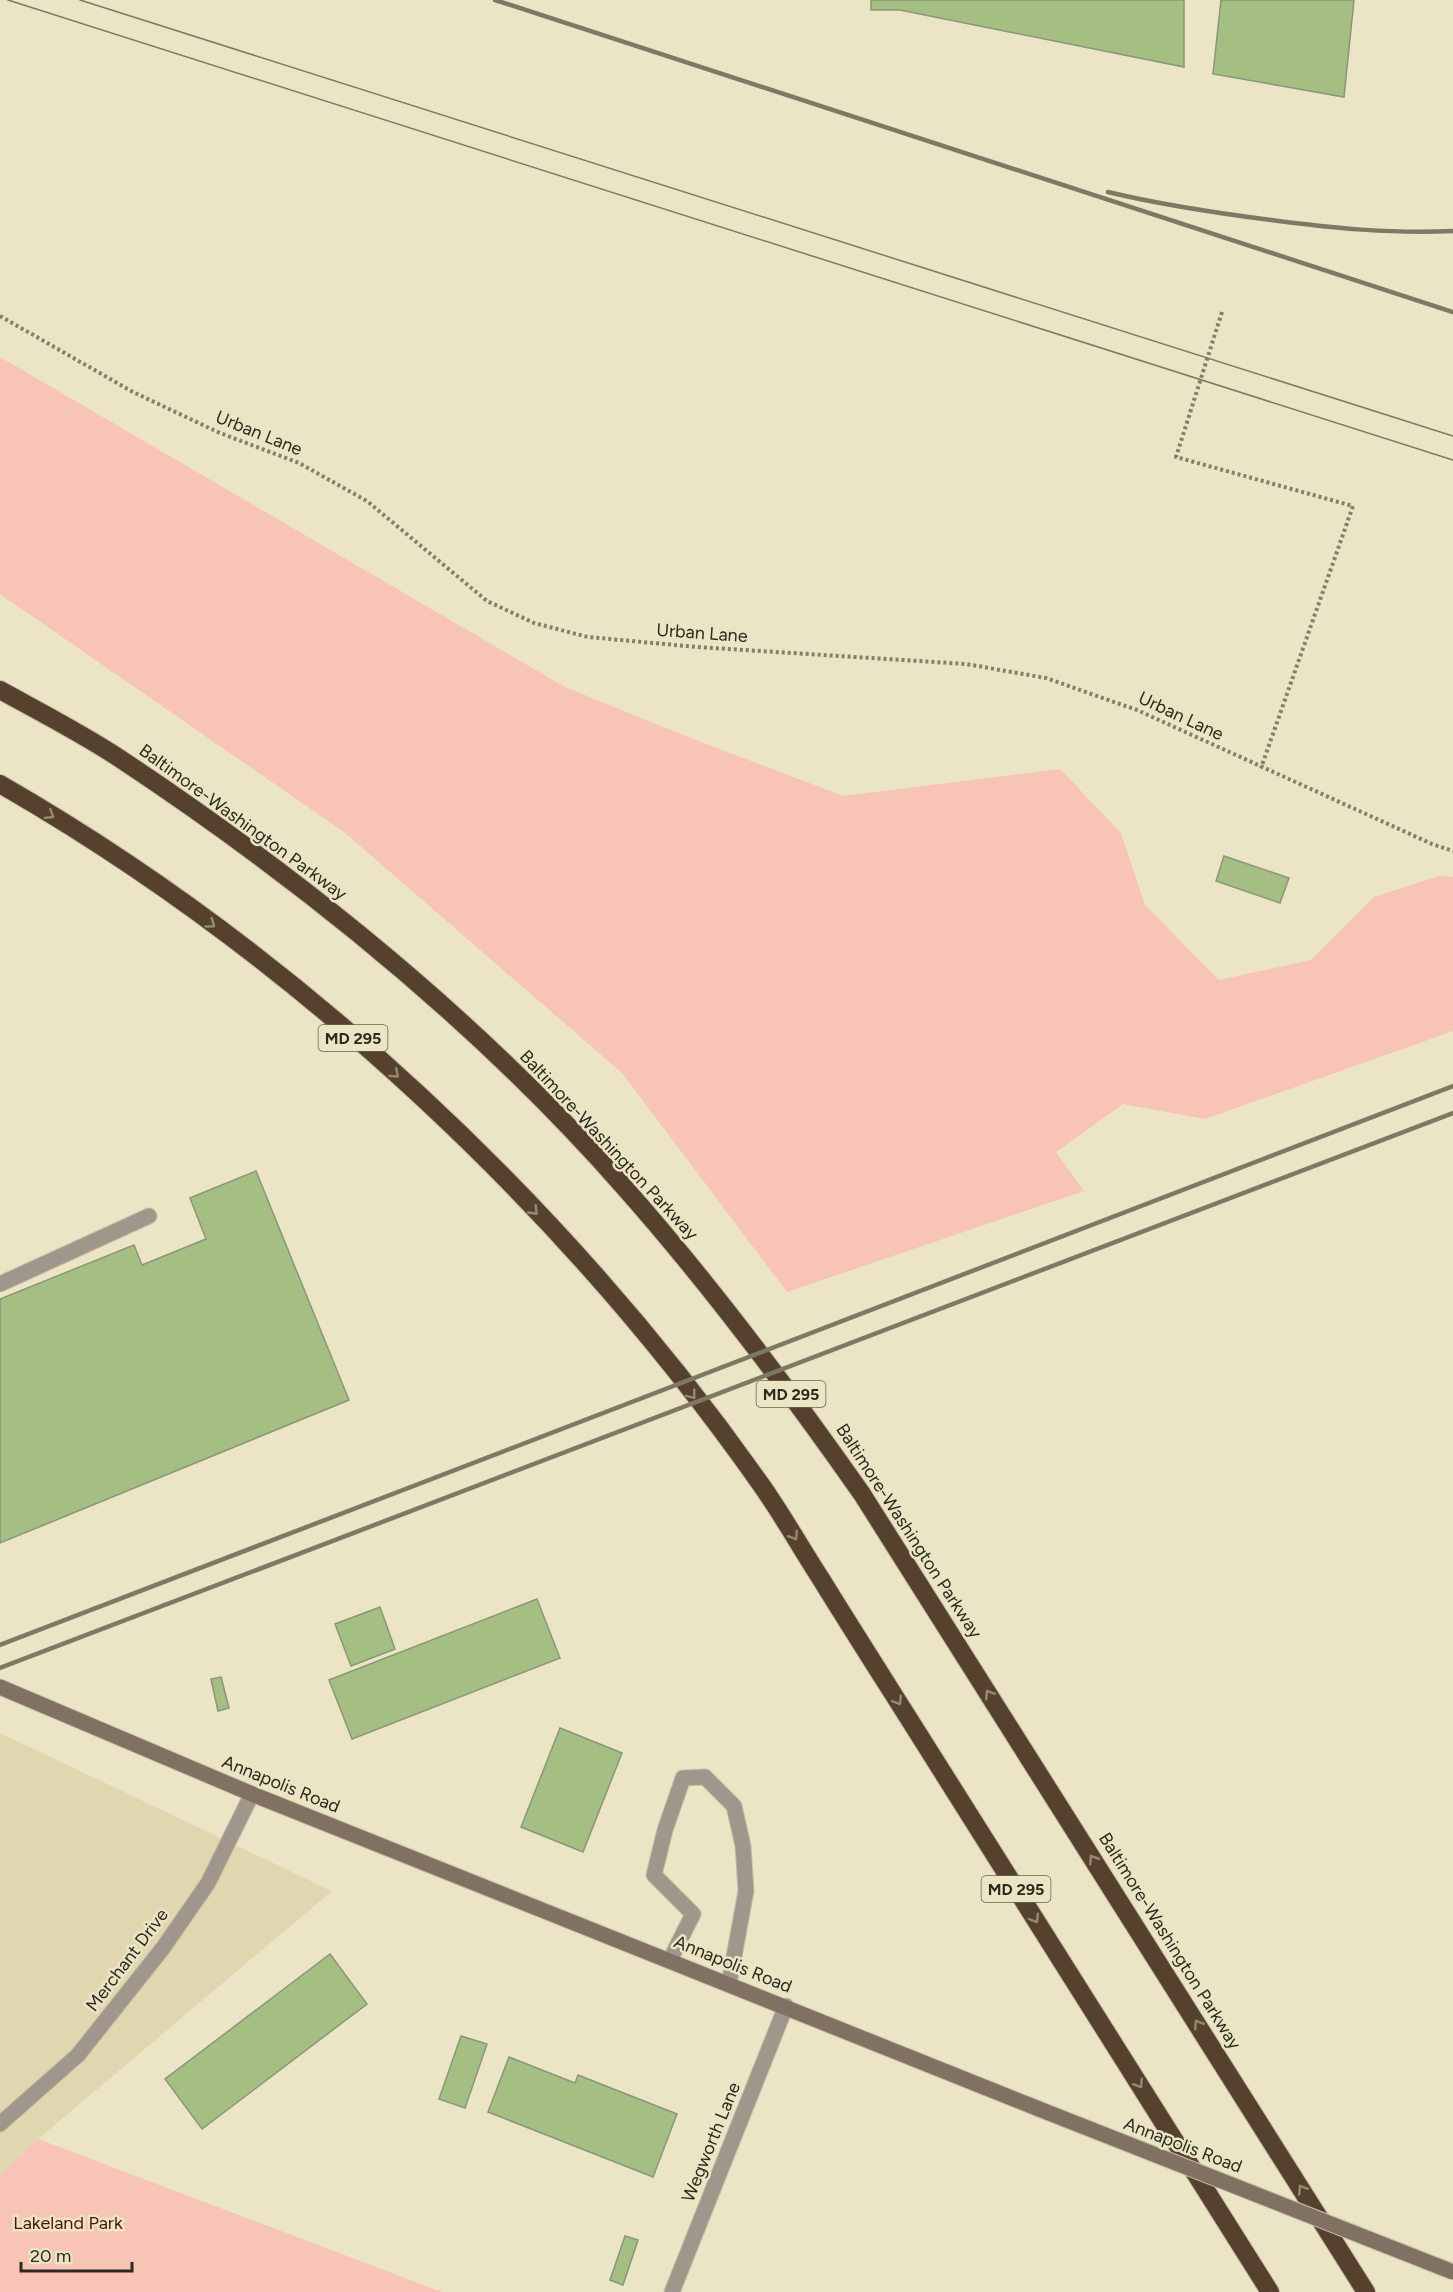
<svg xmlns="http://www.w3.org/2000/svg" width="1453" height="2292" font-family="Figtree,sans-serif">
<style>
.built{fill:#e0d7b1}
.green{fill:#f8c4b6}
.building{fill:#a5bf82;stroke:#8a967b;stroke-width:1.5}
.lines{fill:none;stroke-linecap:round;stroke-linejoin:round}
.service-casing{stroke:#c5bfa4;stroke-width:17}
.minor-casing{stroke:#c5bfa4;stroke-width:17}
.secondary-casing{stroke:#c5bfa4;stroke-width:17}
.motorway-casing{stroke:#c5bfa4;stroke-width:20}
.path{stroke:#847f6b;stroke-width:4;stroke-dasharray:3 3;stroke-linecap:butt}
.service{stroke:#a0968c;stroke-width:15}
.minor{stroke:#a0968c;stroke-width:15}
.secondary{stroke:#807163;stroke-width:15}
.motorway{stroke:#55412d;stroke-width:18}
.tram{stroke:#7e7965;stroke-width:1.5}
.rail{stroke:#7e7965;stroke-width:4.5}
.secondary-bridge-casing{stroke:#c5bfa4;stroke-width:17;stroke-linecap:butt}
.secondary-bridge{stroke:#807163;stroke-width:15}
.oneway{stroke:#988a71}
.labels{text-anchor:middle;stroke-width:5;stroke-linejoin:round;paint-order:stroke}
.shield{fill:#ebe4c5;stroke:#656250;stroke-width:1.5}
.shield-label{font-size:16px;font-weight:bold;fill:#2c2a1e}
.street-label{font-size:18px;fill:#2c2a1e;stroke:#ebe4c5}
.park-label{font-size:18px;fill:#511404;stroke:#ebe4c5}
</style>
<rect width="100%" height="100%" fill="#ebe4c5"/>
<!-- built -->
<path class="built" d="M 0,1733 L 332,1891 L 38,2139 L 0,2176 Z"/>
<!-- green -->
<g class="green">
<path d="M 0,357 L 565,687 L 683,735 L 843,796 L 1060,769 L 1121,833 L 1145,905 L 1219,980 L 1311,960 L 1374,897 L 1439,876 L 1453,877 L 1453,1031 L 1205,1119 L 1123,1104 L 1056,1152 L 1084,1191 L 787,1292 L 622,1073 L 344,832 L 0,594 Z"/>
<path d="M 38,2139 L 442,2292 L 0,2292 L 0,2176 Z"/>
</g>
<!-- building -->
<g class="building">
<path d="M 871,0 L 1184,0 L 1184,67 L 900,10 L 871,10 Z"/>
<path d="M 1221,0 L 1354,0 L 1344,97 L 1213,74 Z"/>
<path d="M 1224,856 L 1289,878 L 1280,903 L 1216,881 Z"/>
<path d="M 256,1171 L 349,1400 L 0,1543 L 0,1299 L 134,1245 L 142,1265 L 206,1239 L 190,1198 Z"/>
<path d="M 537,1599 L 560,1658 L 352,1739 L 329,1680 Z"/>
<path d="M 380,1607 L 395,1649 L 351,1666 L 335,1624 Z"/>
<path d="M 221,1677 L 229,1708 L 218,1711 L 211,1679 Z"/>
<path d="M 560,1728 L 622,1753 L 583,1852 L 521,1827 Z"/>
<path d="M 330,1954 L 367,2004 L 202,2129 L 165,2079 Z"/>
<path d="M 461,2036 L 487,2044 L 465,2108 L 439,2099 Z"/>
<path d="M 509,2057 L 575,2083 L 578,2075 L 677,2114 L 653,2177 L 488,2112 Z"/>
<path d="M 625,2236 L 638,2240 L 623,2285 L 610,2280 Z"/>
</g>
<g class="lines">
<defs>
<g id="service">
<path d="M 0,1284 L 149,1216"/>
<path d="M 670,1960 L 693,1914 L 654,1875 L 665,1830 L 683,1778 L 705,1777 L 734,1806 L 743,1846 L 746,1891 L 729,1984"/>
<path d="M 0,2124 L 78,2055 L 163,1948 L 208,1883 L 252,1794"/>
</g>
<path id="minor" d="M 672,2292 L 786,2006"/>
<path id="secondary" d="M 0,1687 L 252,1794 L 1039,2109"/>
<g id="motorway">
<path d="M 0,690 C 40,712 81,733 119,758 C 303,880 478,1021 624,1187 C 710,1284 787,1387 862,1494 L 1366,2292"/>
<path d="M 0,784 C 296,954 566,1207 762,1486 C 783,1516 801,1548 821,1579 C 858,1639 896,1698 933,1757 C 1046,1936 1158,2114 1270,2292"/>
</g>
</defs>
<!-- service casing -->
<use href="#service" class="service-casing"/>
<!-- minor casing -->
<use href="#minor" class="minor-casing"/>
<!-- secondary casing -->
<use href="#secondary" class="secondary-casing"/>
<!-- motorway casing -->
<use href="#motorway" class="motorway-casing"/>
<!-- path -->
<g class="path">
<path d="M 1222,312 L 1176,457 L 1353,506 L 1261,768"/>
<path d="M 0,316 L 133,392 L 220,433 L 299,463 L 367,501 L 487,601 L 534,623 L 588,637 L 697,647 L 966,664 L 1046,678 L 1137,710 L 1432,844 L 1453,851"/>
</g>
<!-- service -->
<use href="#service" class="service"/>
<!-- minor -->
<use href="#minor" class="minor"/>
<!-- secondary -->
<use href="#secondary" class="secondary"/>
<!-- motorway -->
<use href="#motorway" class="motorway"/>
<!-- tram -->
<g class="tram">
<path d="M 8,0 L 1453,460"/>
<path d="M 80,0 L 1453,436"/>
</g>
<!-- rail -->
<g class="rail">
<path d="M 495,0 L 1453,312"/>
<path d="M 1108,192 C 1162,205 1216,213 1271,220 C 1332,228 1392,234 1453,231"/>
<path d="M 0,1645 L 1453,1086"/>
<path d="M 0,1668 L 1453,1113"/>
</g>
<defs>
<path id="secondary-bridge" d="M 1039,2109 L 1453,2272"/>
</defs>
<!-- secondary-bridge casing -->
<use href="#secondary-bridge" class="secondary-bridge-casing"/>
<!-- secondary-bridge -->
<use href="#secondary-bridge" class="secondary-bridge"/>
</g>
<!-- one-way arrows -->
<defs><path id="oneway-chevron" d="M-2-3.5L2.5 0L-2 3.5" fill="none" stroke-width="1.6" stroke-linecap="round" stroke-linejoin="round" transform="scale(1.5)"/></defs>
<g class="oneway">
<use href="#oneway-chevron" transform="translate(50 815) rotate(32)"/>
<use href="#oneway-chevron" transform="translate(211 924) rotate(36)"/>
<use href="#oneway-chevron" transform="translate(395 1074) rotate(42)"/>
<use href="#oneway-chevron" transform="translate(534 1211) rotate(46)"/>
<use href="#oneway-chevron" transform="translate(692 1395) rotate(52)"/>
<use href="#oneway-chevron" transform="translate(794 1536) rotate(58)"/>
<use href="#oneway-chevron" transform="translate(989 1694) rotate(-122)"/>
<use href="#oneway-chevron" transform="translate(898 1701) rotate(58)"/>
<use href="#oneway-chevron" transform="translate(1093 1859) rotate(-122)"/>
<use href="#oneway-chevron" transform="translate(1035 1919) rotate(58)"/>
<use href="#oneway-chevron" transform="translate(1198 2024) rotate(-122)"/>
<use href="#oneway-chevron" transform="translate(1139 2084) rotate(58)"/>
<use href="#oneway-chevron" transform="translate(1302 2189) rotate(-122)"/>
</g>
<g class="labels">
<!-- shield labels -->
<g class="shield">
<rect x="318.5" y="1025" width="69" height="26" rx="4.5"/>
<rect x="756.5" y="1381" width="69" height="26" rx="4.5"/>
<rect x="981.5" y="1876" width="69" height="26" rx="4.5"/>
</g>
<g class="shield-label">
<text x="353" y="1044">MD 295</text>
<text x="791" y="1400">MD 295</text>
<text x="1016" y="1895">MD 295</text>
</g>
<!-- street labels -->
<g class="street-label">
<text transform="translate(259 433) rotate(22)" y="6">Urban Lane</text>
<text transform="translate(702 633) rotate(4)" y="6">Urban Lane</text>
<text transform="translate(1181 716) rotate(25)" y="6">Urban Lane</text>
<text transform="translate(243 822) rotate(36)" y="6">Baltimore-Washington Parkway</text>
<text transform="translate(609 1145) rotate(47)" y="6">Baltimore-Washington Parkway</text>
<text transform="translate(909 1531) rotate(57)" y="6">Baltimore-Washington Parkway</text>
<text transform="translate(281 1784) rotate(22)" y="6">Annapolis Road</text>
<text transform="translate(1170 1941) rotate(58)" y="6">Baltimore-Washington Parkway</text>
<text transform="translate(127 1960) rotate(-53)" y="6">Merchant Drive</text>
<text transform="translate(733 1964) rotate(22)" y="6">Annapolis Road</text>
<text transform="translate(711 2142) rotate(-68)" y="6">Wegworth Lane</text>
<text transform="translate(1183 2145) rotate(21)" y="6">Annapolis Road</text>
</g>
<!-- park labels -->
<g class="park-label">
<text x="68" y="2229">Lakeland Park</text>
</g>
</g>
<!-- scale -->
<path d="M21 2262v9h111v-9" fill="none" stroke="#2c2a1e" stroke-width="3"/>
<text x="30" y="2262" font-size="18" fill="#2c2a1e" stroke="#ebe4c5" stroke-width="4.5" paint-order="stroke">20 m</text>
</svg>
